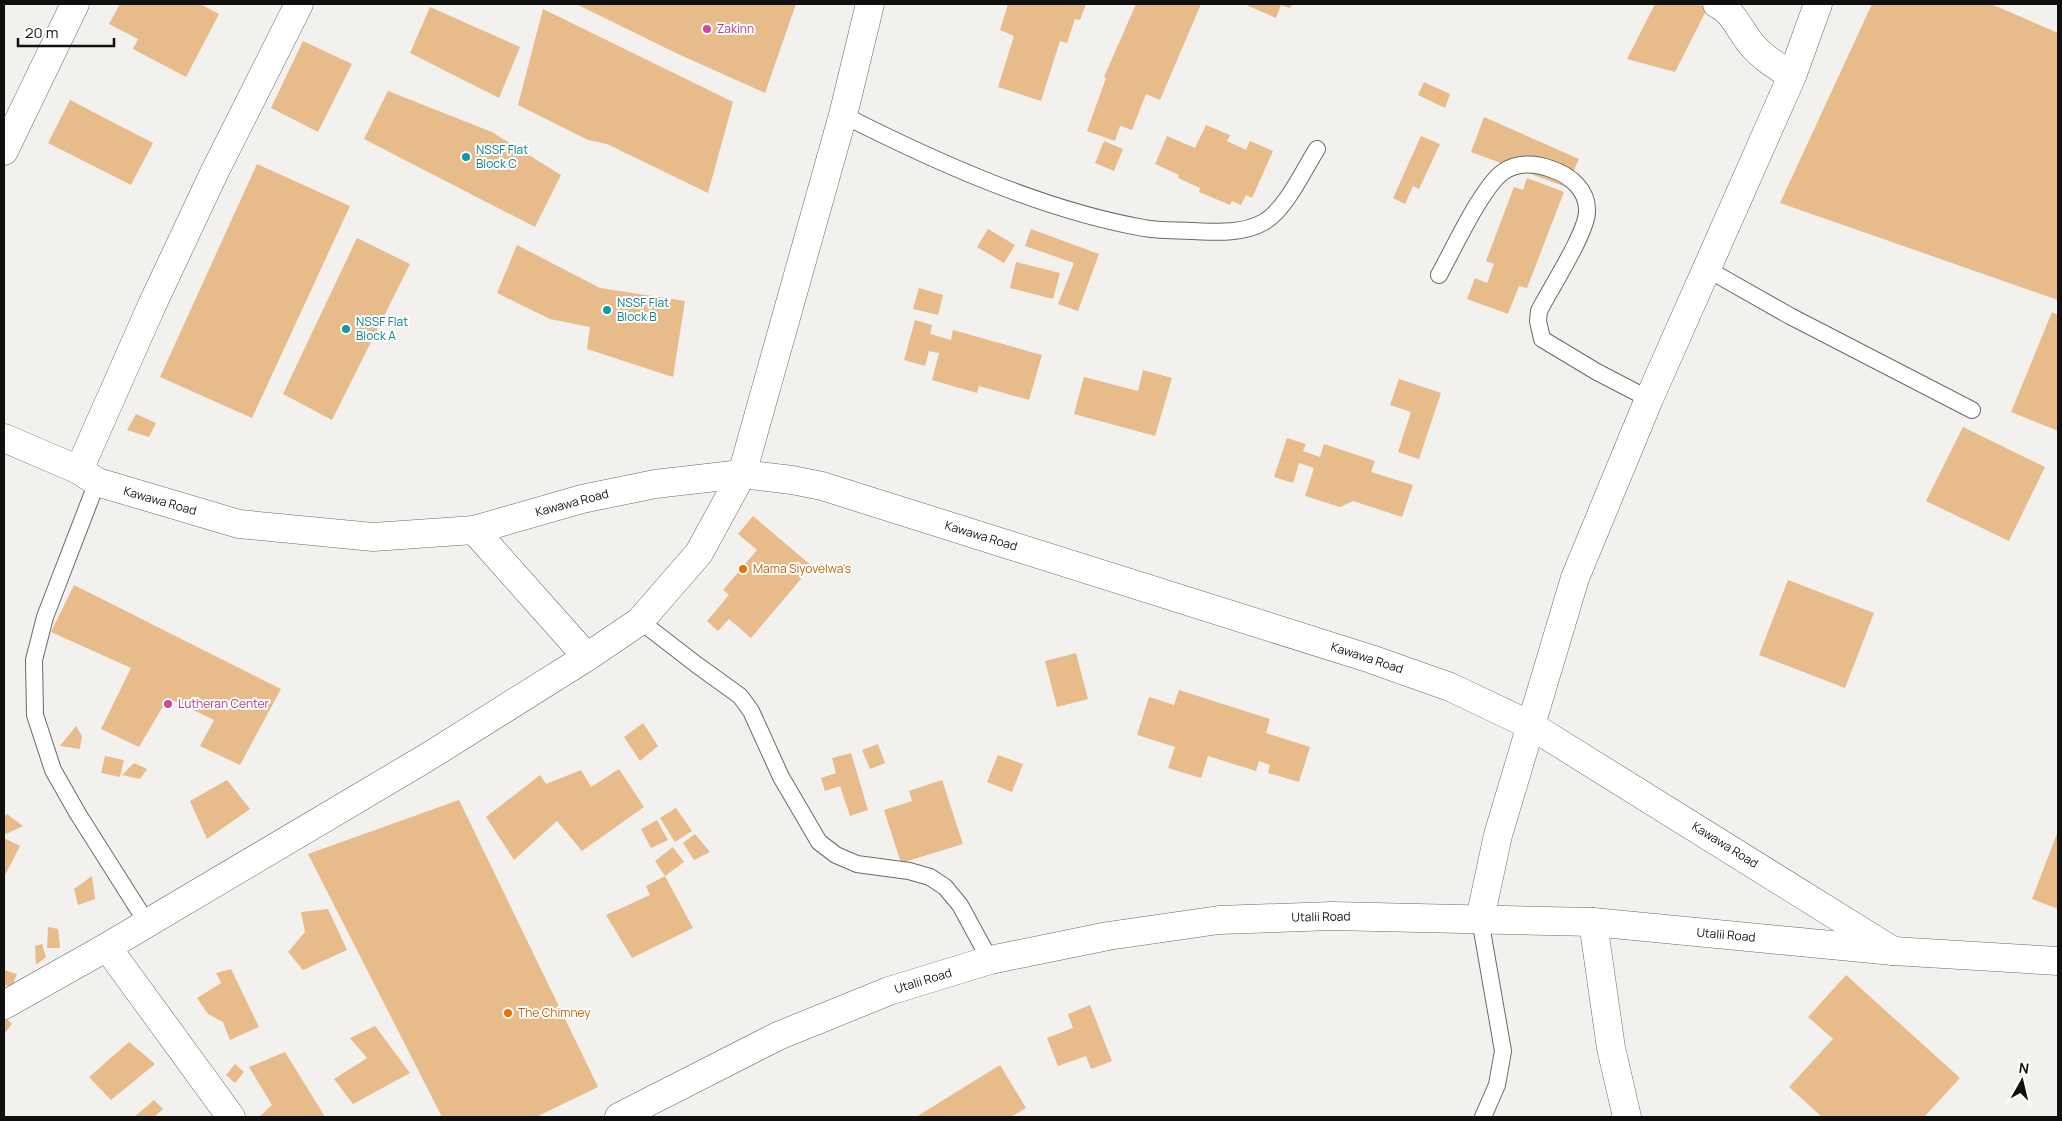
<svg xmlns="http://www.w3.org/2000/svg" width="2062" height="1121" font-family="Manrope,sans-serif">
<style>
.building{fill:#e8bb8b}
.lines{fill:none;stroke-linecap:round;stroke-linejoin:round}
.lane-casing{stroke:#6b6a67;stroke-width:18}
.street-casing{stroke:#6b6a67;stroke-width:29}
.lane{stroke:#fff;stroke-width:16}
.street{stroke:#fff;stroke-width:28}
.hotel-dot{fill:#d1479c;stroke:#fffffe;stroke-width:2}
.culture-dot{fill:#0f9aa8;stroke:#fffffe;stroke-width:2}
.food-dot{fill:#e8710a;stroke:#fffffe;stroke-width:2}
.labels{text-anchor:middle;stroke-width:4;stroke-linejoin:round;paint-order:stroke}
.hotel-label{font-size:12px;fill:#b23c85;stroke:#fffffe;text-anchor:start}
.culture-label{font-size:12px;fill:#0d838f;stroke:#fffffe;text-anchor:start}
.street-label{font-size:12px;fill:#10100f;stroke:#fffffe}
.food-label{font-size:12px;fill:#c56008;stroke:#fffffe;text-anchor:start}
</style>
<rect width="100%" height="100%" fill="#f3f1ee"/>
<!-- building -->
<g class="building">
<path d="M 120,4 L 200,4 L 219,14 L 186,77 L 133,49 L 138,39 L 109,24 Z"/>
<path d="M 576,4 L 796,4 L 765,93 L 678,54 Z"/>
<path d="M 1008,4 L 1086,4 L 1080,20 L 1075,19 L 1067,43 L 1060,41 L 1041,101 L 998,87 L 1014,36 L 1000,30 Z"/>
<path d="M 1136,4 L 1201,4 L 1160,100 L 1146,94 L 1132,130 L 1120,126 L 1115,141 L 1087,131 L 1106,78 L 1104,77 Z"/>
<path d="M 1244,4 L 1292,4 L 1290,8 L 1281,5 L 1276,18 Z"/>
<path d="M 1655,4 L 1695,4 L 1708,7 L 1675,72 L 1627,59 Z"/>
<path d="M 1872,4 L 1991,4 L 2058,33 L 2058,300 L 1780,203 Z"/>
<path d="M 430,7 L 520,47 L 499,98 L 410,53 Z"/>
<path d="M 543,9 L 733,102 L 708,193 L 607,144 L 588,140 L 518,105 Z"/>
<path d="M 303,41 L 352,64 L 318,132 L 271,108 Z"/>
<path d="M 1424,82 L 1450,94 L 1445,108 L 1418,95 Z"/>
<path d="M 388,91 L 492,132 L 561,175 L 535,227 L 364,139 Z"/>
<path d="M 70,100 L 153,143 L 131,185 L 48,143 Z"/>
<path d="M 1484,117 L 1579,159 L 1566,187 L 1471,152 Z"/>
<path d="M 1206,125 L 1230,135 L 1227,141 L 1246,150 L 1250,141 L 1273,151 L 1252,198 L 1246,195 L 1241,205 L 1232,201 L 1230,205 L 1199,192 L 1200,188 L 1178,178 L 1179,175 L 1155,164 L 1167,136 L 1195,148 Z"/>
<path d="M 1421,136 L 1440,144 L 1419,189 L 1413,186 L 1405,204 L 1393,198 Z"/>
<path d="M 1104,141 L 1123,149 L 1114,171 L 1095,163 Z"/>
<path d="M 257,164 L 350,206 L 252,418 L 160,377 Z"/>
<path d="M 1527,178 L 1564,192 L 1527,288 L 1519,286 L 1508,314 L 1467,299 L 1475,278 L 1487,283 L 1494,264 L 1486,261 L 1514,187 L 1523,190 Z"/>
<path d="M 988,229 L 1015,245 L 1004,263 L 977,247 Z"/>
<path d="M 1031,229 L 1099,254 L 1078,311 L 1058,304 L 1074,263 L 1025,246 Z"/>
<path d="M 357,238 L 410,264 L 332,420 L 283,394 Z"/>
<path d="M 517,245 L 600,288 L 685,301 L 673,377 L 587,349 L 590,327 L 550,319 L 497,293 Z"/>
<path d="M 1016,262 L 1060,273 L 1053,299 L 1010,288 Z"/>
<path d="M 919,288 L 943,295 L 938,315 L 913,309 Z"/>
<path d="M 2052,312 L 2058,315 L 2058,431 L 2011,412 Z"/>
<path d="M 915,320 L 932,325 L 930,334 L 951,340 L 953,330 L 1042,355 L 1029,400 L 979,386 L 977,393 L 932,380 L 939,353 L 929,351 L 925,366 L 904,360 Z"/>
<path d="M 1143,370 L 1172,378 L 1155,436 L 1074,414 L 1084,377 L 1138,391 Z"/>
<path d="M 1399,379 L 1441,393 L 1419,459 L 1398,452 L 1411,412 L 1390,405 Z"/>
<path d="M 136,414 L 156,423 L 149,437 L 127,430 Z"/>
<path d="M 1963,427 L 2045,467 L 2009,541 L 1926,501 Z"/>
<path d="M 1287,438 L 1306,444 L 1303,451 L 1320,457 L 1324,444 L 1375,461 L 1371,472 L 1413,485 L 1402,517 L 1353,501 L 1340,507 L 1305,496 L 1314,468 L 1299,463 L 1293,483 L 1274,477 Z"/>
<path d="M 753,516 L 812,566 L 751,638 L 729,619 L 718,631 L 707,621 L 729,595 L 723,590 L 757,550 L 738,534 Z"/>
<path d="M 1788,580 L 1874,613 L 1845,688 L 1759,655 Z"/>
<path d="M 74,585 L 281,689 L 240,765 L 200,746 L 214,720 L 168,698 L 139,747 L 101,729 L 131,668 L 51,632 Z"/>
<path d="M 1076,653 L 1088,699 L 1057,707 L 1045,661 Z"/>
<path d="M 1179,690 L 1270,719 L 1266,733 L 1310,747 L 1299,782 L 1268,773 L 1270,765 L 1259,761 L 1256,771 L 1208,756 L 1201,778 L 1168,768 L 1175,747 L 1137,735 L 1149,697 L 1174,705 Z"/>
<path d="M 643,723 L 658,746 L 640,761 L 624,737 Z"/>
<path d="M 76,726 L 82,736 L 80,749 L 60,746 Z"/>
<path d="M 878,744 L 885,763 L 870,769 L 862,750 Z"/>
<path d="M 851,753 L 868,810 L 850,816 L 840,786 L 825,791 L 821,778 L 836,773 L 832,758 Z"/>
<path d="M 998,755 L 1023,764 L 1012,792 L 987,782 Z"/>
<path d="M 105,756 L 124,760 L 120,777 L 101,773 Z"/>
<path d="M 134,763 L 147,769 L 140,779 L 122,775 Z"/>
<path d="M 619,769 L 644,807 L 582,851 L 557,821 L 514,860 L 486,817 L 540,775 L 546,784 L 581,770 L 591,787 Z"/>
<path d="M 227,780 L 250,809 L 207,839 L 190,801 Z"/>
<path d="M 942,780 L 963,844 L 901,863 L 884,810 L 912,801 L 909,791 Z"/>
<path d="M 459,800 L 598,1087 L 536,1117 L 442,1117 L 308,854 Z"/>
<path d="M 676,808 L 692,831 L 675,842 L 660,818 Z"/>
<path d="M 7,814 L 23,826 L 6,834 L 4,832 L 4,817 Z"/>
<path d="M 657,820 L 668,840 L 651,848 L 641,829 Z"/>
<path d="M 2058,831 L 2058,909 L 2032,899 Z"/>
<path d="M 695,834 L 710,852 L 694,860 L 683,843 Z"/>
<path d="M 4,838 L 20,846 L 4,877 Z"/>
<path d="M 673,847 L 684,862 L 665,876 L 655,861 Z"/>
<path d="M 92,876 L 95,899 L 78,905 L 74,889 Z"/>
<path d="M 665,876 L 693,928 L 632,958 L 606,915 L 650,895 L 646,886 Z"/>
<path d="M 328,909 L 347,950 L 303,970 L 288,952 L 305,932 L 301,912 Z"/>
<path d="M 48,927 L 58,929 L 60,948 L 47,948 Z"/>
<path d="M 42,944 L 46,957 L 36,965 L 35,946 Z"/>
<path d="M 231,969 L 259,1027 L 230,1040 L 223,1022 L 208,1014 L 197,998 L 221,983 L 216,973 Z"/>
<path d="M 4,970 L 17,974 L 12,986 L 4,985 Z"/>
<path d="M 1846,975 L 1960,1078 L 1924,1117 L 1822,1117 L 1789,1087 L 1833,1039 L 1808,1017 Z"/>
<path d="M 1090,1005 L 1112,1061 L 1091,1069 L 1086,1056 L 1058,1066 L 1047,1038 L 1073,1028 L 1068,1014 Z"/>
<path d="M 7,1019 L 12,1024 L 4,1034 L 4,1021 Z"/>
<path d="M 375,1026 L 410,1073 L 353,1104 L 334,1079 L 367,1058 L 350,1038 Z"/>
<path d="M 129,1042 L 155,1064 L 111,1100 L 89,1077 Z"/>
<path d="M 285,1052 L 325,1117 L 259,1117 L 272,1105 L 249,1067 Z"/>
<path d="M 235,1064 L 244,1072 L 235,1083 L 226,1075 Z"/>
<path d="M 1000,1065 L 1026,1108 L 1011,1117 L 916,1117 Z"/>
<path d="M 154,1100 L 163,1109 L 154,1117 L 134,1117 Z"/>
</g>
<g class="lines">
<defs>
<g id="lane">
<path d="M 843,115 C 934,161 1042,210 1144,228 C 1159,231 1177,230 1193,231 C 1216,232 1243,234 1264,222 C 1286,209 1303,171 1317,149"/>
<path d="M 1707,269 L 1790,316 L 1972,410"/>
<path d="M 1439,275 C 1453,250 1482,187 1503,172 C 1517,162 1536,163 1551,169 C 1570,175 1588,190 1587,212 C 1586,234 1550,289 1539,311 L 1538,321 L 1542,339 L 1597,372 L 1649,399"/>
<path d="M 97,482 L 45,617 L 34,660 L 35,715 L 53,770 L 78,814 L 147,923"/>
<path d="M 640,621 L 697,665 L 740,696 L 751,711 L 781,777 L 819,842 L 836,855 L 857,864 L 909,871 L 930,877 L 945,887 L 960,905 L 990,960"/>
<path d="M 1480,919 L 1503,1051 L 1497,1085 L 1483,1117"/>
</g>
<g id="street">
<path d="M 1717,4 C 1733,11 1741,32 1752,45 C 1763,58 1778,67 1792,76"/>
<path d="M 4,151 L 75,4"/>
<path d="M 4,438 L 79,470 L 97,482 L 239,524 L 373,537 L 474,530 L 582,499 L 655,484 L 742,474 L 792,480 L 822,486 L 1371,659 L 1450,687 L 1530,725 L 1893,951"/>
<path d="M 79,470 L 152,305 L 214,173 L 299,4"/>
<path d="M 474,530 L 587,657"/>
<path d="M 1480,919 L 1498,835 L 1575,578 L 1649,399 L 1792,76 L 1818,4"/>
<path d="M 1593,922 L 1611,1048 L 1627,1117"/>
<path d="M 107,947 L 231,1117"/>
<path d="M 4,1005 L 107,947 L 426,758 L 587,657 L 640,621 L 699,553 L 742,474 L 843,115 L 870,4"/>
<path d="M 619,1117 L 778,1036 L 889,991 L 990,960 L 1108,936 L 1219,920 L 1332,916 L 1593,922 L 1893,951 L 2058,961"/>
</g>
</defs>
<!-- lane casing -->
<use href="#lane" class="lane-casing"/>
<!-- street casing -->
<use href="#street" class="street-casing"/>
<!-- lane -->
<use href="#lane" class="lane"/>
<!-- street -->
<use href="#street" class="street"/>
</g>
<!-- markers -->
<g class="hotel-dot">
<circle cx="707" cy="29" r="5"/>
<circle cx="168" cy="704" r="5"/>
</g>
<g class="culture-dot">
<circle cx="466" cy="157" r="5"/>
<circle cx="607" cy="310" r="5"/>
<circle cx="346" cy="329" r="5"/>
</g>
<g class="food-dot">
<circle cx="743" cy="569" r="5"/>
<circle cx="508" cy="1013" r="5"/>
</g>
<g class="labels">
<!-- hotel labels -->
<g class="hotel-label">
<text x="717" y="33">Zakinn</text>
<text x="178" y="708">Lutheran Center</text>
</g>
<!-- culture labels -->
<g class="culture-label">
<text x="476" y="154">NSSF Flat<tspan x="476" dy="14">Block C</tspan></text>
<text x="617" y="307">NSSF Flat<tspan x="617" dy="14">Block B</tspan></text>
<text x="356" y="326">NSSF Flat<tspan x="356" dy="14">Block A</tspan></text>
</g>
<!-- street labels -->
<g class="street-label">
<text transform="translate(160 501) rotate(16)" y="4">Kawawa Road</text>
<text transform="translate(572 503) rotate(-15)" y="4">Kawawa Road</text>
<text transform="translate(981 536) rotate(17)" y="4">Kawawa Road</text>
<text transform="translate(1367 658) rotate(18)" y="4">Kawawa Road</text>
<text transform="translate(1725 845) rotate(32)" y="4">Kawawa Road</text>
<text transform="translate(1321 917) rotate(-1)" y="4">Utalii Road</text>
<text transform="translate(1726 935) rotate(5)" y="4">Utalii Road</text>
<text transform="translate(923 981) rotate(-17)" y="4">Utalii Road</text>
</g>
<!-- food labels -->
<g class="food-label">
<text x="753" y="573">Mama Siyovelwa's</text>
<text x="518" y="1017">The Chimney</text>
</g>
</g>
<!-- border -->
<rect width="2062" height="1121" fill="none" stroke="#10100f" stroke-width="10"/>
<!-- north arrow -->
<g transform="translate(2022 1081) rotate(8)" stroke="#fffffe" stroke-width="4" paint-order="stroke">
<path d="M0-4L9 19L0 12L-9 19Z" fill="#10100f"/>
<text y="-8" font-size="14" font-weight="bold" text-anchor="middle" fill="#10100f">N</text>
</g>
<!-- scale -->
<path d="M18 38v8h96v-8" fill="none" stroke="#10100f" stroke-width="2.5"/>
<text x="25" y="38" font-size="15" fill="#10100f" stroke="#fffffe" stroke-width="4" paint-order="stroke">20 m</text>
</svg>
